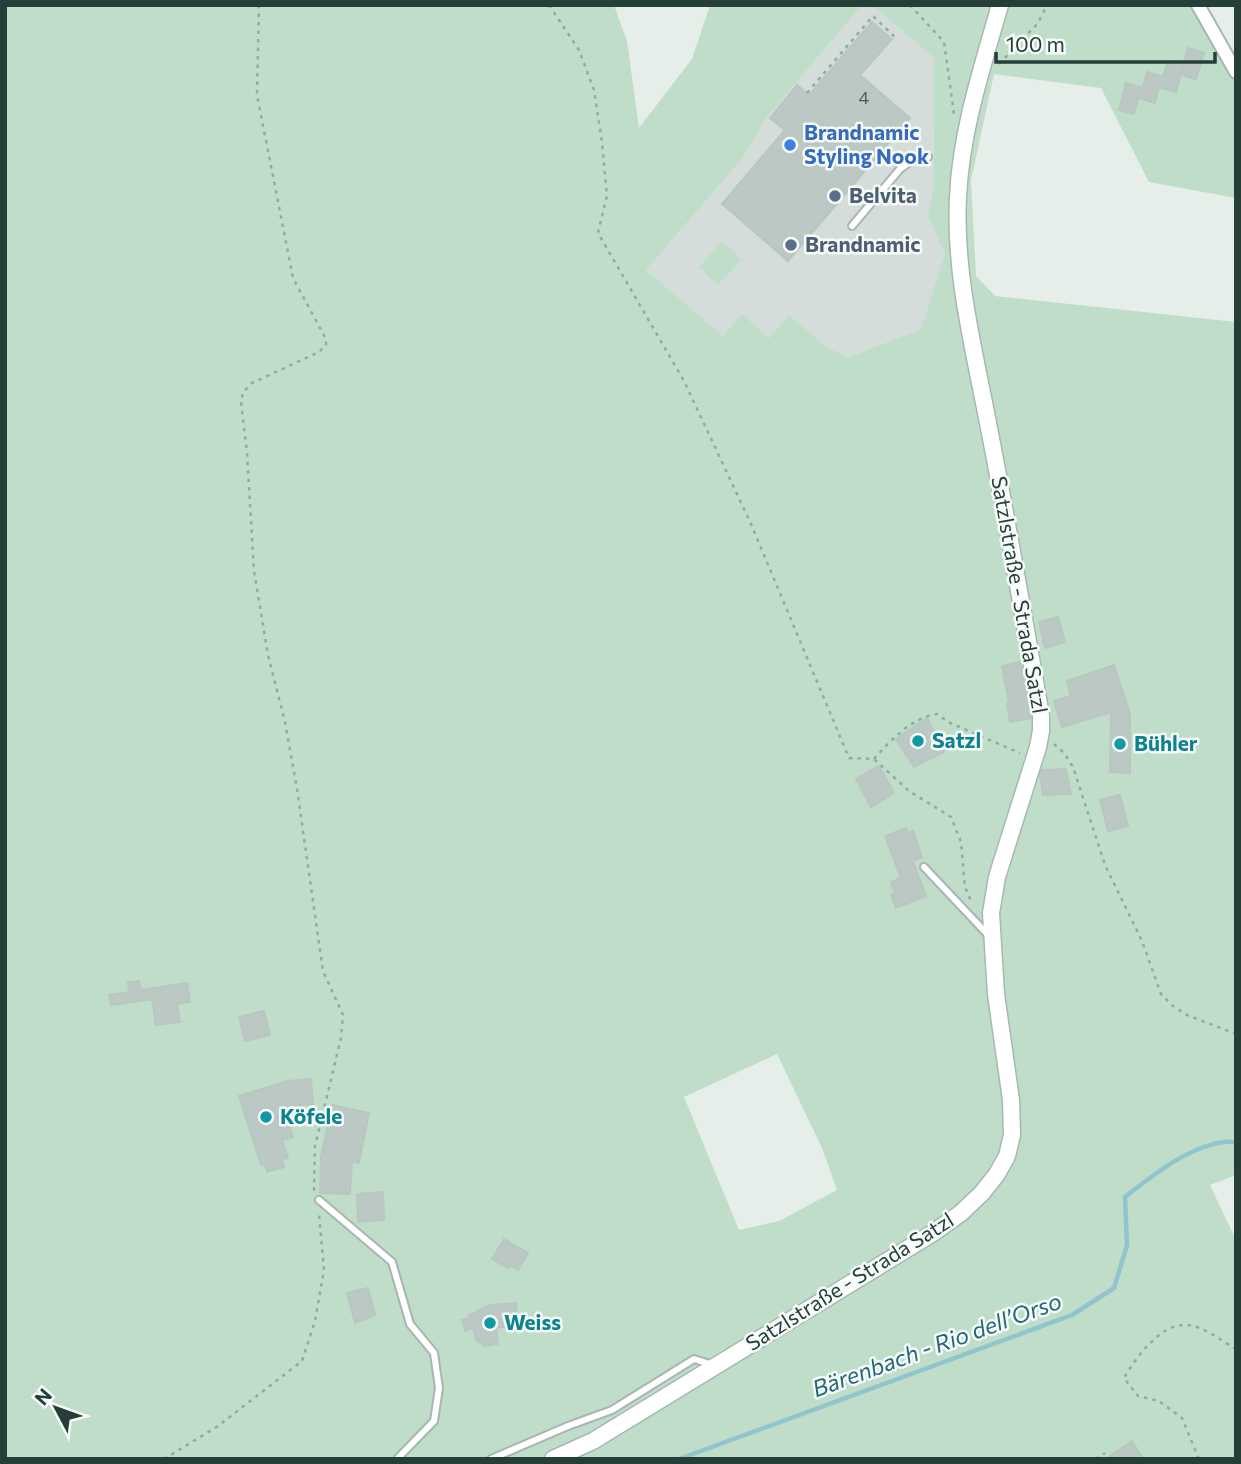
<svg xmlns="http://www.w3.org/2000/svg" width="1241" height="1464" font-family="Commissioner,sans-serif">
<style>
.built{fill:#d4ddd9}
.green{fill:#c0ddc9;fill-rule:evenodd}
.lines{fill:none;stroke-linecap:round;stroke-linejoin:round}
.stream{stroke:#92c4ce;stroke-width:4.5}
.building{fill:#bbc8c3;stroke:#b8c7c1;stroke-width:2}
.lane-casing{stroke:#a8b6b1;stroke-width:10}
.street-casing{stroke:#a8b6b1;stroke-width:16}
.secondary-casing{stroke:#a5b9b2;stroke-width:19}
.path{stroke:#88afa4;stroke-width:2.5;stroke-dasharray:3.5 5;stroke-linecap:butt}
.lane{stroke:#fff;stroke-width:6}
.street{stroke:#fff;stroke-width:12}
.secondary{stroke:#fff;stroke-width:16}
.shop-dot{fill:#3f7fe0;stroke:#f6faf8;stroke-width:2.5}
.service-dot{fill:#5c6f8a;stroke:#f6faf8;stroke-width:2.5}
.culture-dot{fill:#0f9aa8;stroke:#f6faf8;stroke-width:2.5}
.labels{text-anchor:middle;stroke-width:5;stroke-linejoin:round;paint-order:stroke}
.number-label{font-size:18px;fill:#4a615b}
.shop-label{font-size:21px;font-weight:bold;fill:#366cbe;stroke:#f6faf8;text-anchor:start}
.service-label{font-size:21px;font-weight:bold;fill:#4e5e75;stroke:#f6faf8;text-anchor:start}
.street-label{font-size:21px;fill:#253f38;stroke:#f6faf8}
.culture-label{font-size:21px;font-weight:bold;fill:#0d838f;stroke:#f6faf8;text-anchor:start}
.water-label{font-size:23px;font-style:italic;fill:#236777;stroke:#f6faf8}
</style>
<rect width="100%" height="100%" fill="#e6eeea"/>
<!-- built -->
<path class="built" d="M 862,5 L 872,5 L 933,57 L 934,181 L 928,216 L 946,254 L 921,329 L 849,357 L 826,347 L 789,316 L 769,338 L 723,336 L 646,270 L 742,159 L 768,116 Z"/>
<!-- green -->
<g class="green">
<path d="M 5,5 L 614,5 L 627,41 L 639,128 L 692,59 L 710,5 L 862,5 L 768,116 L 742,159 L 646,270 L 723,336 L 742,314 L 769,338 L 789,315 L 826,347 L 849,357 L 921,329 L 945,254 L 928,216 L 934,181 L 933,57 L 872,5 L 1198,5 L 1236,72 L 1236,198 L 1149,182 L 1101,88 L 994,74 L 971,180 L 976,276 L 995,296 L 1236,322 L 1236,1175 L 1210,1185 L 1236,1240 L 1236,1459 L 5,1459 ZM 777,1054 L 822,1148 L 837,1190 L 779,1221 L 739,1230 L 684,1097 Z"/>
<path d="M 722,241 L 741,259 L 718,285 L 699,267 Z"/>
</g>
<g class="lines">
<!-- stream -->
<path class="stream" d="M 679,1459 L 1072,1315 L 1114,1288 L 1127,1245 L 1125,1197 C 1153,1175 1199,1138 1236,1142"/>
</g>
<!-- building -->
<g class="building">
<path d="M 872,22 L 892,39 L 860,75 L 910,118 L 788,261 L 722,204 L 785,130 L 770,118 L 797,85 L 809,95 Z"/>
<path d="M 1188,48 L 1204,53 L 1196,79 L 1181,75 Z"/>
<path d="M 1168,61 L 1183,65 L 1176,92 L 1159,87 L 1155,103 L 1138,98 L 1134,114 L 1119,110 L 1126,83 L 1143,88 L 1147,72 L 1163,77 Z"/>
<path d="M 1058,617 L 1065,642 L 1045,648 L 1039,622 Z"/>
<path d="M 1020,662 L 1031,718 L 1010,722 L 1007,704 L 1009,703 L 1002,666 Z"/>
<path d="M 1114,665 L 1130,715 L 1130,773 L 1110,772 L 1111,712 L 1062,727 L 1054,701 L 1071,696 L 1067,681 Z"/>
<path d="M 927,718 L 944,752 L 914,767 L 896,739 Z"/>
<path d="M 879,766 L 894,793 L 871,807 L 856,779 Z"/>
<path d="M 1066,769 L 1071,794 L 1043,795 L 1040,775 L 1042,770 Z"/>
<path d="M 1120,795 L 1128,826 L 1108,831 L 1100,800 Z"/>
<path d="M 906,828 L 908,833 L 913,831 L 922,857 L 913,861 L 926,896 L 896,908 L 891,895 L 895,893 L 891,882 L 901,878 L 885,836 Z"/>
<path d="M 139,981 L 141,990 L 187,983 L 190,1002 L 177,1004 L 180,1022 L 156,1025 L 152,999 L 111,1005 L 109,995 L 129,992 L 128,982 Z"/>
<path d="M 264,1011 L 270,1035 L 245,1041 L 239,1017 Z"/>
<path d="M 311,1079 L 313,1104 L 284,1106 L 293,1137 L 282,1140 L 288,1158 L 282,1159 L 284,1167 L 267,1172 L 265,1164 L 261,1165 L 239,1096 L 288,1081 Z"/>
<path d="M 332,1105 L 369,1113 L 359,1163 L 352,1161 L 350,1194 L 320,1193 L 321,1157 Z"/>
<path d="M 383,1192 L 384,1220 L 358,1222 L 357,1194 Z"/>
<path d="M 504,1239 L 528,1253 L 518,1270 L 510,1265 L 508,1268 L 492,1259 Z"/>
<path d="M 368,1288 L 375,1315 L 355,1323 L 347,1293 Z"/>
<path d="M 516,1303 L 518,1325 L 496,1328 L 498,1344 L 485,1346 L 476,1340 L 473,1328 L 465,1331 L 462,1320 L 470,1318 L 469,1315 L 490,1305 Z"/>
<path d="M 1132,1441 L 1143,1459 L 1106,1459 Z"/>
</g>
<g class="lines">
<defs>
<g id="lane">
<path d="M 852,226 L 900,169 L 918,156 L 928,157"/>
<path d="M 924,867 L 990,937"/>
<path d="M 319,1200 L 392,1262 L 410,1324 L 434,1353 L 439,1388 L 434,1421 L 397,1459"/>
<path d="M 491,1459 L 568,1426 L 612,1410 L 694,1359 L 713,1365"/>
</g>
<path id="street" d="M 1198,5 L 1236,72"/>
<path id="secondary" d="M 553,1459 L 593,1441 L 933,1233 L 961,1213 L 982,1193 L 997,1174 L 1007,1156 L 1012,1135 L 1011,1100 L 996,994 L 991,913 L 997,877 L 1038,747 L 1041,731 L 1041,716 C 1024,618 1007,520 988,423 C 974,349 954,273 958,197 C 961,131 982,68 1000,5"/>
</defs>
<!-- lane casing -->
<use href="#lane" class="lane-casing"/>
<!-- street casing -->
<use href="#street" class="street-casing"/>
<!-- secondary casing -->
<use href="#secondary" class="secondary-casing"/>
<!-- path -->
<g class="path">
<path d="M 259,5 L 257,95 L 293,278 L 326,339 L 326,345 L 319,352 L 252,383 L 243,392 L 241,402 L 247,453 L 254,571 L 268,655 L 285,722 L 297,789 L 323,971 L 343,1015 L 341,1038 L 315,1146 L 314,1193"/>
<path d="M 549,5 L 579,50 L 594,90 L 602,142 L 607,196 L 598,233 L 684,381 L 751,524 L 849,758 L 874,759 L 909,791 L 951,817 L 961,842 L 965,887 L 971,901"/>
<path d="M 910,5 L 944,42 L 954,114"/>
<path d="M 999,64 L 1038,23 L 1047,5"/>
<path d="M 807,93 L 873,16 L 897,39"/>
<path d="M 1054,744 L 1064,753 L 1073,767 L 1105,865 L 1142,941 L 1161,994 L 1173,1006 L 1187,1015 L 1236,1034"/>
<path d="M 874,759 C 891,740 911,718 937,714 L 950,723 L 1020,753"/>
<path d="M 164,1459 L 218,1426 L 302,1361 L 315,1321 L 324,1270 L 319,1215"/>
<path d="M 1096,1459 L 1105,1453"/>
<path d="M 1199,1459 L 1182,1418 L 1159,1401 L 1138,1396 L 1124,1378 C 1135,1359 1160,1324 1185,1325 C 1203,1325 1221,1341 1236,1349"/>
</g>
<!-- lane -->
<use href="#lane" class="lane"/>
<!-- street -->
<use href="#street" class="street"/>
<!-- secondary -->
<use href="#secondary" class="secondary"/>
</g>
<!-- markers -->
<circle class="shop-dot" cx="790" cy="145" r="7"/>
<g class="service-dot">
<circle cx="835" cy="196" r="7"/>
<circle cx="791" cy="245" r="7"/>
</g>
<g class="culture-dot">
<circle cx="918" cy="741" r="7"/>
<circle cx="1120" cy="744" r="7"/>
<circle cx="266" cy="1117" r="7"/>
<circle cx="490" cy="1323" r="7"/>
</g>
<g class="labels">
<!-- number labels -->
<g class="number-label">
<text x="864" y="104">4</text>
</g>
<!-- shop labels -->
<g class="shop-label">
<text x="804" y="140">Brandnamic<tspan x="804" dy="24">Styling Nook</tspan></text>
</g>
<!-- service labels -->
<g class="service-label">
<text x="849" y="203">Belvita</text>
<text x="805" y="252">Brandnamic</text>
</g>
<!-- street labels -->
<g class="street-label">
<text transform="translate(1019 595) rotate(80)" y="7">Satzlstraße - Strada Satzl</text>
<text transform="translate(850 1282) rotate(-32)" y="7">Satzlstraße - Strada Satzl</text>
</g>
<!-- culture labels -->
<g class="culture-label">
<text x="932" y="748">Satzl</text>
<text x="1134" y="751">Bühler</text>
<text x="280" y="1124">Köfele</text>
<text x="504" y="1330">Weiss</text>
</g>
<!-- water labels -->
<g class="water-label">
<text transform="translate(937 1345) rotate(-20)" y="8">Bärenbach - Rio dell’Orso</text>
</g>
</g>
<!-- border -->
<rect width="1241" height="1464" fill="none" stroke="#253f38" stroke-width="14"/>
<!-- north arrow -->
<g transform="translate(56 1408) rotate(311)" stroke="#f6faf8" stroke-width="5" paint-order="stroke">
<path d="M0-5L12 26L0 18L-12 26Z" fill="#253f38"/>
<text y="-10" font-size="19" font-weight="bold" text-anchor="middle" fill="#253f38">N</text>
</g>
<!-- scale -->
<path d="M996 52v10h219v-10" fill="none" stroke="#253f38" stroke-width="3.5"/>
<text x="1006" y="52" font-size="21" fill="#253f38" stroke="#f6faf8" stroke-width="5" paint-order="stroke">100 m</text>
</svg>
